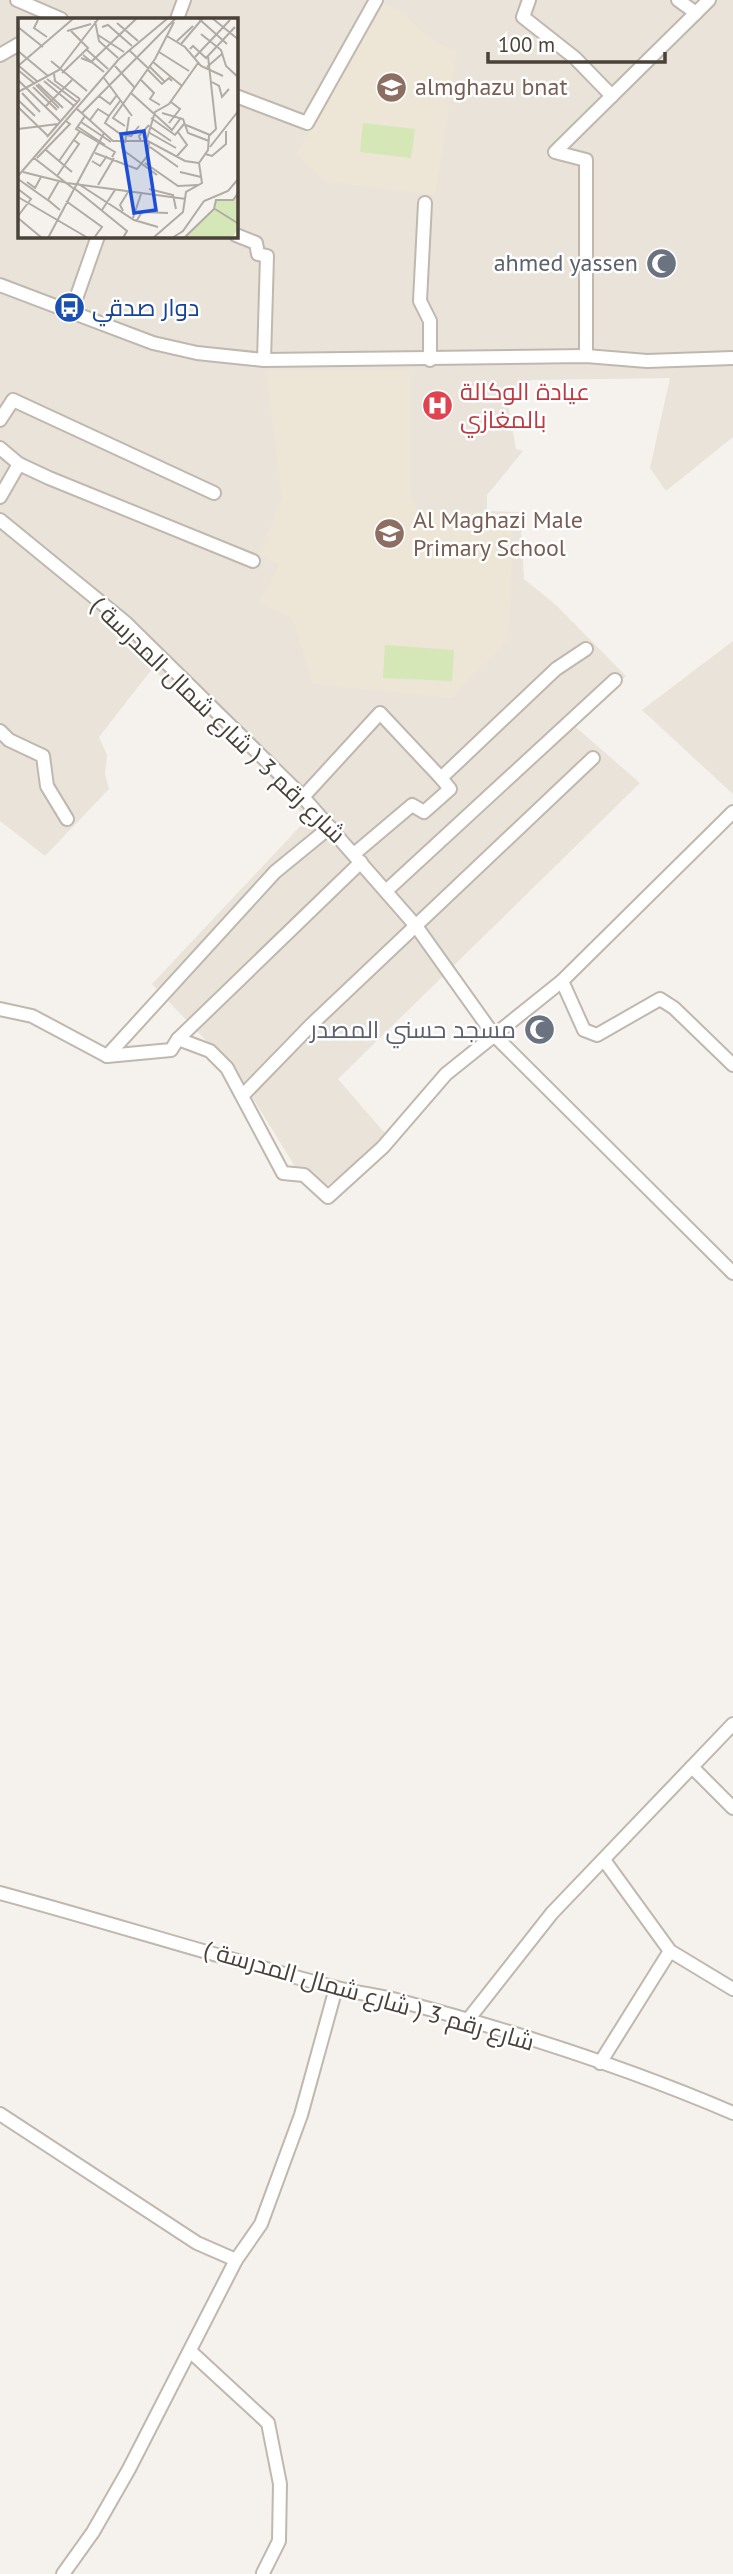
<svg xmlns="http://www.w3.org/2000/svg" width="733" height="2574" font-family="'PT Sans',Cairo,sans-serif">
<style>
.residential{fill:#e9e3da;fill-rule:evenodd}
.education{fill:#ede5d6}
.green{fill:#d5e7b7}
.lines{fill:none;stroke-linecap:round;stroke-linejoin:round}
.minor-casing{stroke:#c0b8ae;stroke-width:16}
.minor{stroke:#fff;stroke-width:12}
.labels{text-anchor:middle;stroke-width:5;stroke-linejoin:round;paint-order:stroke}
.education-label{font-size:24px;fill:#785e54;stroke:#fff;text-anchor:start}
.worship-label{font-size:24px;fill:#5b616d;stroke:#fff;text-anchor:end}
.transit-label{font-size:24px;fill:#164399;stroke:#fff;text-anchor:start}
.health-label{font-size:24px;fill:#be3a42;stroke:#fff;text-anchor:start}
.street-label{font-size:24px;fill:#494239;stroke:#fff}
.inset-road{fill:none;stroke:#b0aba4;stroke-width:2}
.view{fill:#1d4ed8;fill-opacity:0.15;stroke:#1d4ed8;stroke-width:3.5}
.inset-edge{fill:none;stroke:#494239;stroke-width:3.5}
</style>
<rect width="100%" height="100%" fill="#f5f1ec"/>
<!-- residential -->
<g class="residential">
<path d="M 0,0 L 733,0 L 733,437 L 666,491 L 650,468 L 670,378 L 531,380 L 507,398 L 516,449 L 523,451 L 487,495 L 487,511 L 520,512 L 524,579 L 556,605 L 626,676 L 572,724 L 640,783 L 338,1079 L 389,1138 L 320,1191 L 294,1165 L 238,1074 L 152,984 L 307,819 L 234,737 L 152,669 L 99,737 L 107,755 L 105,774 L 109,789 L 45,856 L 0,821 ZM 19,19 L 236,19 L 236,236 L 19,236 Z"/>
<path d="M 733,641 L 733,794 L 642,710 Z"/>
</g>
<!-- education -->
<g class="education">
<path d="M 378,0 L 404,14 L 427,36 L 457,52 L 436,193 L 433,195 L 324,181 L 296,155 Z"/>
<path d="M 407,370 L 410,375 L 410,493 L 416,509 L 513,513 L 509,638 L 452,698 L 312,684 L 293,618 L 259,603 L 279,565 L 259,555 L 282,498 L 266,371 Z"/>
</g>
<!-- green -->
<g class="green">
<path d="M 363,123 L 415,129 L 411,158 L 360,152 Z"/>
<path d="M 385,645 L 454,650 L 452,681 L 383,678 Z"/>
</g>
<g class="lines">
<defs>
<g id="minor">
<path d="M 17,0 L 61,19"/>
<path d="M 529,0 L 523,17 L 575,58 L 612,96"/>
<path d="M 678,0 L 696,13"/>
<path d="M 177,19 L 184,0"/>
<path d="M 0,55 L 19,44"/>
<path d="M 236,96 L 307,123 L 376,0"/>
<path d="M 425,203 L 420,301 L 430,321 L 430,360"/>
<path d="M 236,235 L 256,243 L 258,254 L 267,256 L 264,360"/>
<path d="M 0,285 L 153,343 L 197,353 L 264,360 L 586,356 L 647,361 L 733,358"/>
<path d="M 71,313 L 98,236"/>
<path d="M 586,356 L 586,160 L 555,152 L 709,0"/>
<path d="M 0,420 L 13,400 L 214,493"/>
<path d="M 0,448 L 19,464 L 49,478 L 253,561"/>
<path d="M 0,497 L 19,464"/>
<path d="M 0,520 L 126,623 L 303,797 L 416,926 L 493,1034 L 733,1273"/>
<path d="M 0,731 L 9,740 L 43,756 L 47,786 L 67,819"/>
<path d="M 303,797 L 380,713 L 441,778"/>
<path d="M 354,854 L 412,805 L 424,812 L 450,789 L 441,778 L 556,669 L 586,649"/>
<path d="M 386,891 L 615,680"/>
<path d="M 562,981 L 584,1030 L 597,1035 L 660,999 L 674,1008 L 733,1065"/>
<path d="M 0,1009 L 32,1016 L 107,1056 L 171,1050 L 178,1039 L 210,1051 L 227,1068 L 283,1173 L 304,1175 L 328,1197 L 383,1147 L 446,1074 L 562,981 L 733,812"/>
<path d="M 178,1039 L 361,862"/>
<path d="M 107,1056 L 275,872 L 330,827"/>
<path d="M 243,1095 L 312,1024 L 593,758"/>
<path d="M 692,1767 L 733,1808"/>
<path d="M 604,1860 L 670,1951 L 733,1989"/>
<path d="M 0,1893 C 111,1923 221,1958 333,1987 C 355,1993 378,1995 400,2001 C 513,2031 626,2067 733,2113"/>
<path d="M 467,2021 L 552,1913 L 733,1724"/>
<path d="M 600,2063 L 670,1951"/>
<path d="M 0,2114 L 197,2243 L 236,2260"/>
<path d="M 190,2351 L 268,2423 L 280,2484 L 279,2541 L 263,2573"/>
<path d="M 63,2574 L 93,2532 L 129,2469 L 236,2260 L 261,2224 L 301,2115 L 336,1988"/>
</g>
</defs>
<!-- minor casing -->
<use href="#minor" class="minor-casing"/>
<!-- minor -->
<use href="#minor" class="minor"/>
</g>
<!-- icons -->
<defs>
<symbol id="school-disc" viewBox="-11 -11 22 22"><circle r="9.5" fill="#8d6e63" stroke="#fff"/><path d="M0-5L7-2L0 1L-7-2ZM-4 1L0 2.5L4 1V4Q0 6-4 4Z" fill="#fff"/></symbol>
<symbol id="mosque-disc" viewBox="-11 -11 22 22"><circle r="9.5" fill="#6b7280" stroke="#fff"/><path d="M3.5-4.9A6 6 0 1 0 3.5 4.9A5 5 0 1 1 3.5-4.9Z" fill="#fff"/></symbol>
<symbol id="bus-disc" viewBox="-11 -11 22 22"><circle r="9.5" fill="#1a4fb4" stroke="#fff"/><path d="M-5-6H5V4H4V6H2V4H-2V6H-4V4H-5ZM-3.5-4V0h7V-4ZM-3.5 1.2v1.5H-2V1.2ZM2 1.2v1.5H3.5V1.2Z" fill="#fff"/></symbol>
<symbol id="hospital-disc" viewBox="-11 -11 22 22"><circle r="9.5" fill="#e0444e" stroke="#fff"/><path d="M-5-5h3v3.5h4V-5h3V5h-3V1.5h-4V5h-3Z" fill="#fff"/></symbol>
</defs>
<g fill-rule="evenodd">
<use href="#school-disc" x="374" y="70" width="35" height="35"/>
<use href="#mosque-disc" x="644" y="246" width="35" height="35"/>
<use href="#bus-disc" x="52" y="290" width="35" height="35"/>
<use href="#hospital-disc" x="420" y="388" width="35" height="35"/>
<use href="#school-disc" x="372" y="516" width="35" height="35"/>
<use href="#mosque-disc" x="522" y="1012" width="35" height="35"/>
</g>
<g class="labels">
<!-- education labels -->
<g class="education-label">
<text x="415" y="95">almghazu bnat</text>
<text x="413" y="528">Al Maghazi Male<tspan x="413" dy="28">Primary School</tspan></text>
</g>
<!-- worship labels -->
<g class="worship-label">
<text x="638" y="271">ahmed yassen</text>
<text x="516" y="1038">مسجد حسني المصدر</text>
</g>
<!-- transit labels -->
<g class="transit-label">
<text x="92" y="316">دوار صدقي</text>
</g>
<!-- health labels -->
<g class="health-label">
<text x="460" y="400">عيادة الوكالة<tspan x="460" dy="28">بالمغازي</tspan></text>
</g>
<!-- street labels -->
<g class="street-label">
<text transform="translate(218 720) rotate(44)" y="8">شارع رقم 3 ( شارع شمال المدرسة )</text>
<text transform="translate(369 1996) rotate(16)" y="8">شارع رقم 3 ( شارع شمال المدرسة )</text>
</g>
</g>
<!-- overview -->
<g transform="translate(18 18)">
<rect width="220" height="220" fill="#f5f1ec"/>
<path d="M 220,175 L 220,210 L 214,220 L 167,220 L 197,191 L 198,183 L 215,182 Z" fill="#d5e7b7"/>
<path class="inset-road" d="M 180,0 L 209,26M 194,0 L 221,22M 20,2 L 16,10 L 29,19M 77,3 L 81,23 L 100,40M 99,5 L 120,23M 0,9 L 25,29M 84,9 L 90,7 L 114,28M 49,13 L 73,6M 183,16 L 203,32 L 208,48 L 221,60M 80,17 L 106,34M 149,18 L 167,29 L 183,48 L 205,58M 159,23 L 175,8M 163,26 L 185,0M 172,31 L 175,28 L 188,40 L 217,9M 69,32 L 90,51M 0,33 L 30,58M 112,33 L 131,51M 141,34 L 171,53M 65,37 L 86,54M 177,39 L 212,2M 63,40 L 73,44 L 119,0M 33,43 L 69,73M 135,44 L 164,68M 0,48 L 56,0M 1,48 L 20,64M 97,48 L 117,70M 132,49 L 147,64M 189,49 L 205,35M 0,52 L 17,66M 130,52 L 144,66 L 151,60 L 154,63M 44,55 L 70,30 L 53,13M 36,56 L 37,63 L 62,81M 86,60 L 114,98M 29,61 L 59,84M 0,62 L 42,103M 123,62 L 136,75 L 132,81 L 142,87M 26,63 L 56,88M 194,64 L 201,68 L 204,79 L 211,71M 20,66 L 45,90M 18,67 L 41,90M 15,69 L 39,92M 0,74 L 41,52 L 81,0M 4,75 L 22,94M 113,75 L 154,112 L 162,101M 81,78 L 92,86 L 99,77M 0,82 L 17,98M 28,88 L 54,62M 0,89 L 30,118M 58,90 L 95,123 L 130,123 L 167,143 L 181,145M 64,95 L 158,0M 144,95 L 165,101 L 170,115 L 191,123M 67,98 L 58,111 L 97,134 L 94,139M 91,98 L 87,105 L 101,115 L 113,118 L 121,108M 133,100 L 157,117 L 166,106M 72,102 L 80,91 L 91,98 L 102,83M 63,104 L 93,124M 151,105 L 162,91 L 153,84M 168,107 L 192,117M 107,108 L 95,100 L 137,41 L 156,4M 131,108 L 153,123M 60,109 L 87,127M 0,111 L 40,106M 130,114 L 158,130M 29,119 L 62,81M 123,124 L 121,118 L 131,107M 128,124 L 137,94 L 151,86 L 180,45M 104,125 L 105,132 L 139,157M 107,125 L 111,99M 132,129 L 160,149M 192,129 L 221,92M 28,132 L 54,154M 77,135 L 119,151 L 130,137 L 131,124M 187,136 L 194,138 L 208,126 L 208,113M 159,138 L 169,127 L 160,114M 16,140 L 56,171M 19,140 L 52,106 L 48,103M 41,143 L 62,113M 74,143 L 82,148 L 89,138M 127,145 L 160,168 L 180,167M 5,154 L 49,165 L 168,181M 162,154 L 183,159M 0,158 L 101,41 L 150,0M 39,158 L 61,126 L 56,122M 0,161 L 31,183M 41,163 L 30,182 L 42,192M 9,164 L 17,170 L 23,159M 59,165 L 116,202 L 140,209M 80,167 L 96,140M 56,170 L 109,213 L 105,220M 0,171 L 13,181 L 0,198M 131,171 L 155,177 L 158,191M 0,179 L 70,220M 48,183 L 84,209 L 76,220M 197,191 L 221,206M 84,192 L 97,172M 105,193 L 102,187 L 110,174M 0,200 L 24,220M 115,200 L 123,176M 119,202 L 124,194 L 150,195M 30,220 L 86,115M 135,220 L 165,194 L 168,174 L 184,165 L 181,145 L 190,132 L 191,118 L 198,111 L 190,38M 154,220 L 165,213 L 186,183 L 210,173 L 221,160M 166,220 L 196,191 L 198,182 L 215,182 L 221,174"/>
<path class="view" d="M 126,113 L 138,192 L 116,195 L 103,116 Z"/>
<rect width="220" height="220" class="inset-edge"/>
</g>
<!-- scale -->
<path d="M488 52v10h177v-10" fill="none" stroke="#494239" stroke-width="3.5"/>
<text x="498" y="52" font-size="21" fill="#494239" stroke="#ffffff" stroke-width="5" paint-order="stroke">100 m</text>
</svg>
